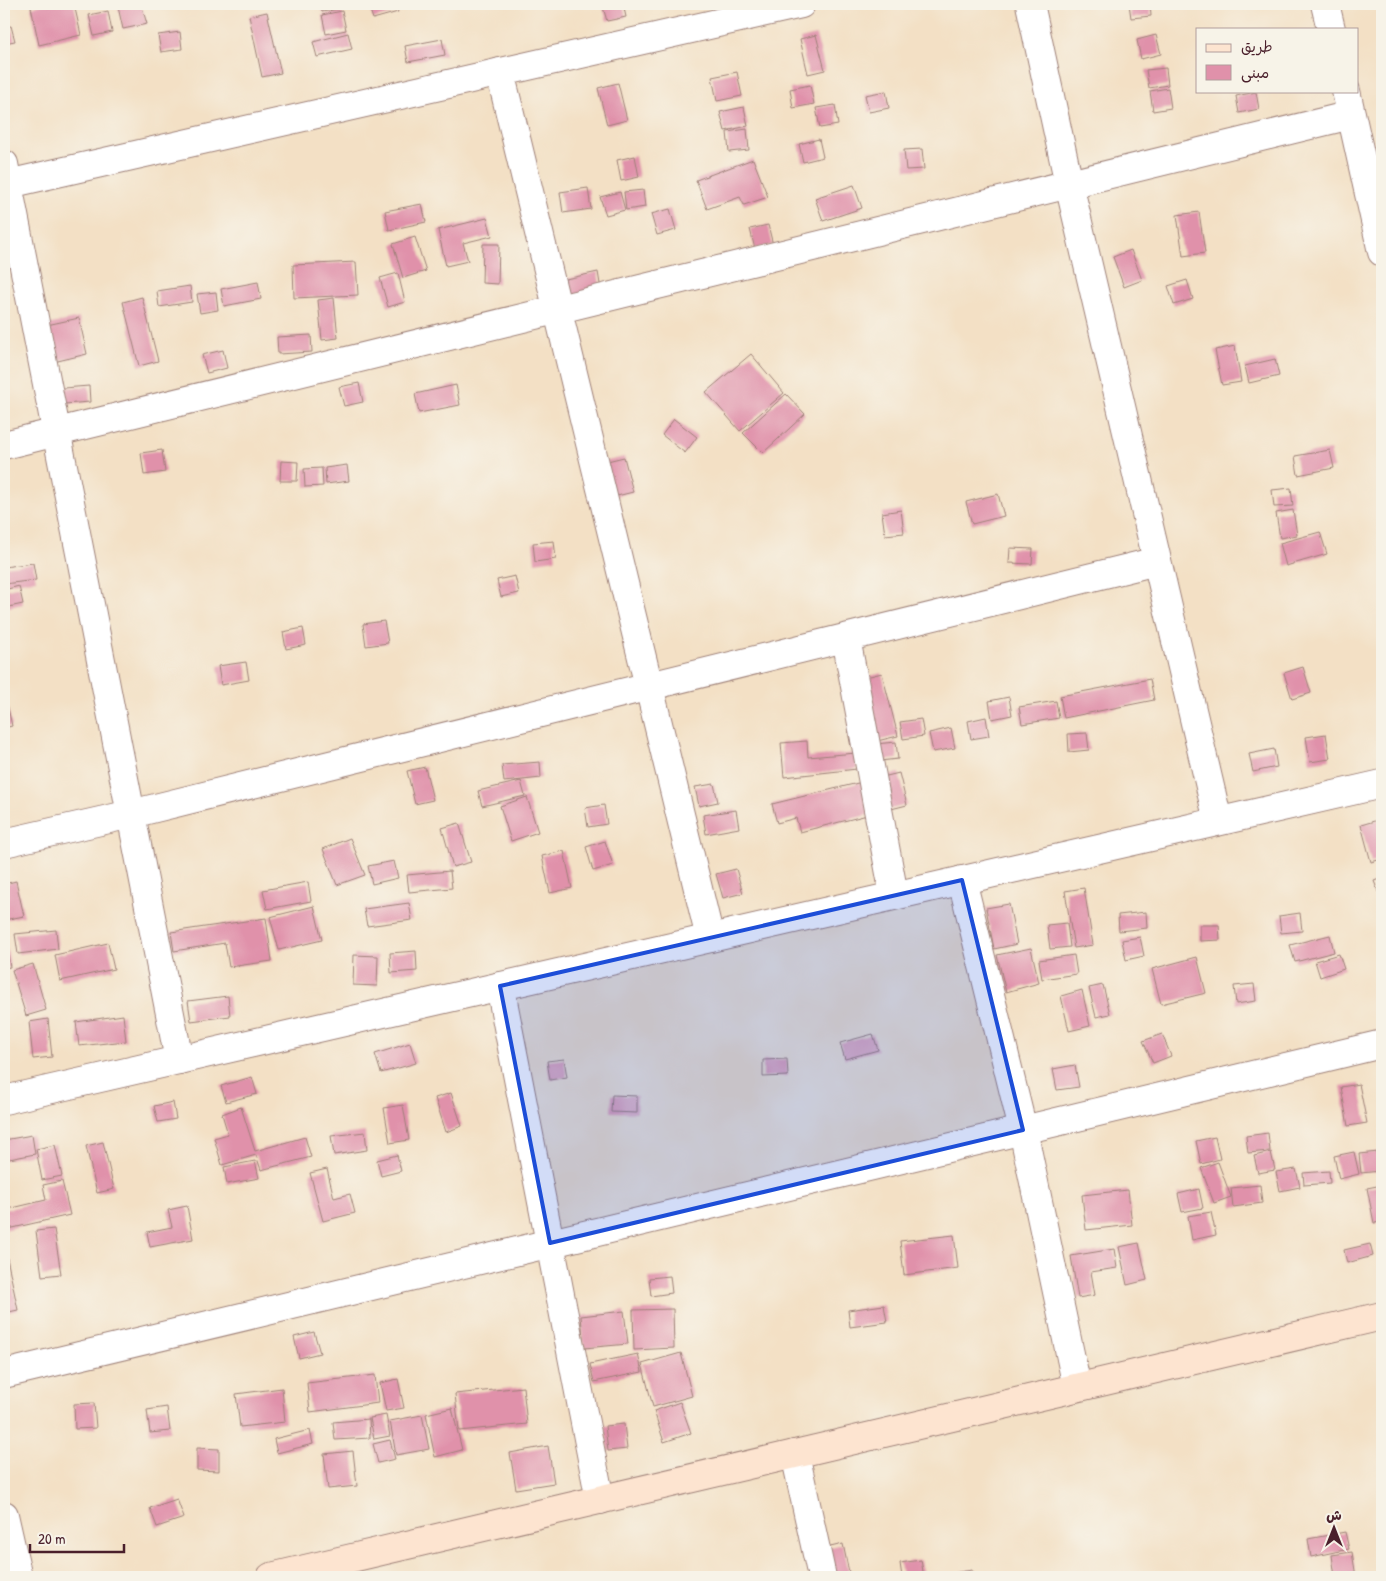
<svg xmlns="http://www.w3.org/2000/svg" width="1386" height="1581" font-family="'Patrick Hand','Playpen Sans Arabic',sans-serif">
<style>
.building{fill:#e091aa}
.lines{fill:none;stroke-linecap:round;stroke-linejoin:round}
.street-casing{stroke:#9e8078;stroke-width:30}
.secondary-casing{stroke:#9e8078;stroke-width:30}
.street{stroke:#fff;stroke-width:28}
.secondary{stroke:#fde4d0;stroke-width:28}
.marked{fill:#1d4ed8;fill-opacity:0.2;stroke:#1d4ed8;stroke-width:4;stroke-linejoin:round}
</style>
<rect width="100%" height="100%" fill="#f7f3e8"/>
<filter id="ink" filterUnits="userSpaceOnUse"><feTurbulence type="fractalNoise" baseFrequency=".02" numOctaves="2"/><feDisplacementMap in="SourceGraphic" scale="10" xChannelSelector="R" yChannelSelector="G"/><feConvolveMatrix kernelMatrix="1 2 1 2 8 2 1 2 1" color-interpolation-filters="sRGB"/></filter>
<filter id="wash" filterUnits="userSpaceOnUse"><feTurbulence type="fractalNoise" baseFrequency=".0096" numOctaves="4" result="noise"/><feDisplacementMap in="SourceGraphic" scale="20" xChannelSelector="R" yChannelSelector="G"/><feGaussianBlur stdDeviation="1.12" result="paint"/><feColorMatrix in="noise" values="0 0 0 0 0 0 0 0 0 0 0 0 0 0 0 0 0 1.4 0 .05"/><feComposite in="paint" operator="in"/></filter>
<g filter="url(#wash)">
<rect width="100%" height="100%" fill="#f3e0c5"/>
<g id="blocks">
<!-- building -->
<g class="building">
<path d="M 45,4 L 74,4 L 81,35 L 39,45 L 31,7 Z"/>
<path d="M 135,4 L 141,4 L 147,24 L 123,29 L 118,7 Z"/>
<path d="M 320,4 L 361,4 L 361,5 L 322,12 Z"/>
<path d="M 368,4 L 395,4 L 398,12 L 373,19 Z"/>
<path d="M 602,4 L 623,4 L 626,17 L 607,21 Z"/>
<path d="M 1129,4 L 1150,4 L 1151,16 L 1131,18 Z"/>
<path d="M 108,11 L 112,32 L 94,36 L 89,15 Z"/>
<path d="M 342,11 L 346,30 L 326,34 L 322,15 Z"/>
<path d="M 267,12 L 281,73 L 262,77 L 249,16 Z"/>
<path d="M 11,26 L 15,41 L 4,43 L 4,27 Z"/>
<path d="M 180,32 L 182,49 L 161,52 L 158,35 Z"/>
<path d="M 348,33 L 352,49 L 317,57 L 313,42 Z"/>
<path d="M 816,35 L 825,70 L 808,74 L 800,39 Z"/>
<path d="M 1156,35 L 1161,54 L 1141,59 L 1137,40 Z"/>
<path d="M 442,39 L 445,55 L 408,62 L 405,46 Z"/>
<path d="M 1166,68 L 1168,85 L 1149,88 L 1146,70 Z"/>
<path d="M 737,72 L 742,96 L 717,101 L 712,77 Z"/>
<path d="M 618,83 L 627,120 L 607,125 L 598,88 Z"/>
<path d="M 810,85 L 814,104 L 793,108 L 790,89 Z"/>
<path d="M 1168,88 L 1171,108 L 1153,111 L 1150,91 Z"/>
<path d="M 886,91 L 889,108 L 869,112 L 865,95 Z"/>
<path d="M 1256,92 L 1259,109 L 1239,113 L 1236,96 Z"/>
<path d="M 835,105 L 838,125 L 820,128 L 816,108 Z"/>
<path d="M 744,107 L 748,126 L 725,131 L 720,112 Z"/>
<path d="M 747,129 L 749,150 L 729,152 L 727,132 Z"/>
<path d="M 819,139 L 823,157 L 803,162 L 799,144 Z"/>
<path d="M 922,149 L 924,169 L 906,170 L 904,150 Z"/>
<path d="M 635,156 L 639,177 L 621,181 L 617,160 Z"/>
<path d="M 753,159 L 768,197 L 744,205 L 740,197 L 707,209 L 696,180 Z"/>
<path d="M 854,185 L 862,208 L 823,221 L 815,198 Z"/>
<path d="M 588,188 L 591,209 L 563,213 L 560,192 Z"/>
<path d="M 643,190 L 645,207 L 626,210 L 624,192 Z"/>
<path d="M 620,192 L 625,210 L 606,215 L 600,197 Z"/>
<path d="M 422,204 L 426,222 L 389,230 L 385,211 Z"/>
<path d="M 670,209 L 676,230 L 657,235 L 651,214 Z"/>
<path d="M 1199,212 L 1205,253 L 1183,256 L 1177,215 Z"/>
<path d="M 487,218 L 492,236 L 463,243 L 468,261 L 446,266 L 438,230 Z"/>
<path d="M 768,225 L 773,245 L 755,249 L 750,229 Z"/>
<path d="M 415,237 L 426,271 L 403,278 L 393,244 Z"/>
<path d="M 483,244 L 499,244 L 498,284 L 482,283 Z"/>
<path d="M 1131,250 L 1142,280 L 1124,287 L 1113,257 Z"/>
<path d="M 356,262 L 358,295 L 294,298 L 293,265 Z"/>
<path d="M 598,272 L 601,290 L 565,297 L 561,280 Z"/>
<path d="M 398,273 L 405,302 L 388,307 L 380,278 Z"/>
<path d="M 1187,280 L 1193,299 L 1174,305 L 1168,286 Z"/>
<path d="M 258,282 L 261,299 L 224,306 L 221,289 Z"/>
<path d="M 190,286 L 192,302 L 159,307 L 157,291 Z"/>
<path d="M 216,292 L 218,310 L 200,313 L 197,294 Z"/>
<path d="M 142,297 L 158,361 L 139,366 L 123,302 Z"/>
<path d="M 334,298 L 338,338 L 322,340 L 318,300 Z"/>
<path d="M 79,318 L 87,354 L 41,365 L 33,328 Z"/>
<path d="M 311,335 L 312,352 L 278,354 L 277,337 Z"/>
<path d="M 1235,346 L 1241,382 L 1222,385 L 1215,350 Z"/>
<path d="M 223,350 L 227,368 L 207,373 L 202,355 Z"/>
<path d="M 751,354 L 784,393 L 740,431 L 706,392 Z"/>
<path d="M 1275,359 L 1279,376 L 1249,383 L 1245,366 Z"/>
<path d="M 359,383 L 363,402 L 344,406 L 339,387 Z"/>
<path d="M 456,385 L 460,405 L 419,413 L 415,394 Z"/>
<path d="M 89,386 L 90,402 L 52,405 L 51,389 Z"/>
<path d="M 786,394 L 805,414 L 763,453 L 743,433 Z"/>
<path d="M 674,419 L 697,437 L 685,453 L 662,435 Z"/>
<path d="M 162,450 L 165,472 L 144,475 L 141,453 Z"/>
<path d="M 1330,450 L 1334,468 L 1298,475 L 1295,456 Z"/>
<path d="M 624,457 L 633,492 L 613,497 L 603,462 Z"/>
<path d="M 281,461 L 298,462 L 297,481 L 280,481 Z"/>
<path d="M 347,465 L 349,481 L 326,484 L 325,468 Z"/>
<path d="M 322,468 L 323,486 L 305,487 L 304,469 Z"/>
<path d="M 1291,488 L 1293,506 L 1274,507 L 1272,490 Z"/>
<path d="M 998,494 L 1004,516 L 972,524 L 966,502 Z"/>
<path d="M 901,510 L 904,533 L 885,535 L 882,513 Z"/>
<path d="M 1293,510 L 1297,535 L 1280,538 L 1276,513 Z"/>
<path d="M 1320,532 L 1327,554 L 1286,566 L 1280,543 Z"/>
<path d="M 554,541 L 556,559 L 535,562 L 533,543 Z"/>
<path d="M 1010,548 L 1033,549 L 1032,564 L 1009,563 Z"/>
<path d="M 33,563 L 36,580 L 4,584 L 4,567 Z"/>
<path d="M 515,576 L 519,593 L 501,597 L 497,580 Z"/>
<path d="M 19,586 L 23,604 L 4,608 L 4,590 Z"/>
<path d="M 384,621 L 388,643 L 366,646 L 363,624 Z"/>
<path d="M 303,628 L 306,645 L 286,649 L 283,632 Z"/>
<path d="M 246,662 L 249,680 L 221,685 L 218,666 Z"/>
<path d="M 1303,667 L 1311,693 L 1292,699 L 1284,673 Z"/>
<path d="M 882,673 L 898,736 L 877,741 L 862,678 Z"/>
<path d="M 1150,679 L 1154,700 L 1064,718 L 1060,696 Z"/>
<path d="M 4,690 L 12,726 L 4,728 Z"/>
<path d="M 1009,697 L 1012,715 L 992,719 L 989,701 Z"/>
<path d="M 1056,701 L 1059,718 L 1022,724 L 1019,707 Z"/>
<path d="M 986,717 L 989,736 L 971,739 L 968,721 Z"/>
<path d="M 921,719 L 924,736 L 903,739 L 900,722 Z"/>
<path d="M 951,728 L 955,748 L 933,752 L 929,733 Z"/>
<path d="M 870,729 L 864,745 L 896,742 L 898,759 L 861,763 L 858,745 L 851,747 L 848,732 Z"/>
<path d="M 1087,733 L 1089,750 L 1069,752 L 1068,734 Z"/>
<path d="M 1326,734 L 1330,759 L 1310,762 L 1306,737 Z"/>
<path d="M 807,741 L 808,757 L 856,753 L 857,769 L 784,777 L 781,743 Z"/>
<path d="M 1274,749 L 1277,767 L 1253,772 L 1249,754 Z"/>
<path d="M 540,762 L 541,778 L 504,782 L 502,765 Z"/>
<path d="M 425,767 L 433,800 L 415,804 L 407,771 Z"/>
<path d="M 899,773 L 907,805 L 800,832 L 796,818 L 777,823 L 772,804 Z"/>
<path d="M 521,781 L 525,796 L 482,806 L 478,791 Z"/>
<path d="M 714,784 L 718,802 L 699,806 L 695,787 Z"/>
<path d="M 527,797 L 538,832 L 511,841 L 500,806 Z"/>
<path d="M 604,805 L 607,824 L 588,827 L 585,808 Z"/>
<path d="M 736,810 L 739,828 L 706,834 L 703,815 Z"/>
<path d="M 1381,819 L 1382,859 L 1371,862 L 1361,825 Z"/>
<path d="M 459,823 L 471,862 L 453,867 L 442,828 Z"/>
<path d="M 350,838 L 365,875 L 337,885 L 323,849 Z"/>
<path d="M 605,841 L 613,865 L 593,871 L 586,847 Z"/>
<path d="M 564,851 L 572,888 L 550,893 L 542,856 Z"/>
<path d="M 394,861 L 398,878 L 372,884 L 368,866 Z"/>
<path d="M 736,869 L 743,893 L 723,898 L 716,874 Z"/>
<path d="M 450,871 L 452,888 L 409,892 L 407,875 Z"/>
<path d="M 1382,878 L 1382,902 L 1374,881 Z"/>
<path d="M 16,881 L 24,916 L 4,920 L 4,884 Z"/>
<path d="M 308,882 L 311,901 L 267,909 L 263,890 Z"/>
<path d="M 1084,888 L 1093,945 L 1074,948 L 1065,891 Z"/>
<path d="M 409,903 L 412,920 L 367,926 L 364,909 Z"/>
<path d="M 1009,904 L 1017,944 L 994,949 L 986,908 Z"/>
<path d="M 314,906 L 322,940 L 279,950 L 270,917 Z"/>
<path d="M 1146,912 L 1147,928 L 1119,931 L 1118,915 Z"/>
<path d="M 1300,913 L 1302,931 L 1281,933 L 1279,916 Z"/>
<path d="M 266,918 L 272,961 L 229,967 L 225,943 L 174,951 L 171,932 Z"/>
<path d="M 1067,923 L 1070,947 L 1050,949 L 1047,925 Z"/>
<path d="M 1200,925 L 1219,925 L 1220,940 L 1200,941 Z"/>
<path d="M 56,930 L 58,949 L 18,954 L 15,934 Z"/>
<path d="M 1330,935 L 1334,952 L 1295,962 L 1290,945 Z"/>
<path d="M 1140,937 L 1144,956 L 1126,960 L 1122,940 Z"/>
<path d="M 108,943 L 114,969 L 60,981 L 55,955 Z"/>
<path d="M 1031,948 L 1039,983 L 1006,992 L 997,955 Z"/>
<path d="M 7,949 L 10,967 L 4,968 L 4,950 Z"/>
<path d="M 416,951 L 417,971 L 391,973 L 390,953 Z"/>
<path d="M 1339,954 L 1344,969 L 1320,977 L 1315,961 Z"/>
<path d="M 354,955 L 378,956 L 377,986 L 353,985 Z"/>
<path d="M 1074,955 L 1077,974 L 1042,979 L 1039,960 Z"/>
<path d="M 1197,957 L 1206,993 L 1161,1004 L 1152,969 Z"/>
<path d="M 33,964 L 46,1010 L 26,1016 L 12,970 Z"/>
<path d="M 1254,984 L 1256,1001 L 1236,1004 L 1234,986 Z"/>
<path d="M 1103,985 L 1110,1014 L 1096,1017 L 1089,988 Z"/>
<path d="M 1082,990 L 1090,1026 L 1069,1031 L 1061,996 Z"/>
<path d="M 228,996 L 230,1016 L 191,1021 L 188,1001 Z"/>
<path d="M 123,1015 L 126,1041 L 79,1046 L 76,1022 Z"/>
<path d="M 48,1019 L 52,1057 L 33,1059 L 29,1022 Z"/>
<path d="M 873,1034 L 878,1050 L 845,1059 L 840,1043 Z"/>
<path d="M 1162,1034 L 1171,1056 L 1153,1063 L 1143,1041 Z"/>
<path d="M 410,1043 L 416,1063 L 381,1073 L 375,1054 Z"/>
<path d="M 564,1059 L 567,1077 L 550,1080 L 547,1061 Z"/>
<path d="M 787,1059 L 788,1076 L 763,1077 L 763,1060 Z"/>
<path d="M 1075,1065 L 1079,1087 L 1057,1090 L 1053,1069 Z"/>
<path d="M 252,1077 L 257,1094 L 226,1102 L 221,1086 Z"/>
<path d="M 1359,1084 L 1367,1123 L 1348,1126 L 1341,1087 Z"/>
<path d="M 451,1093 L 462,1126 L 446,1132 L 435,1098 Z"/>
<path d="M 612,1095 L 637,1096 L 637,1113 L 611,1112 Z"/>
<path d="M 173,1102 L 176,1119 L 158,1122 L 154,1106 Z"/>
<path d="M 403,1105 L 409,1140 L 390,1143 L 384,1108 Z"/>
<path d="M 241,1107 L 255,1151 L 305,1137 L 311,1157 L 261,1170 L 256,1155 L 222,1165 L 214,1138 L 228,1134 L 222,1114 Z"/>
<path d="M 365,1132 L 367,1150 L 334,1155 L 331,1136 Z"/>
<path d="M 1268,1133 L 1270,1151 L 1248,1153 L 1246,1136 Z"/>
<path d="M 32,1135 L 35,1154 L 4,1160 L 4,1140 Z"/>
<path d="M 1215,1137 L 1220,1159 L 1201,1164 L 1196,1141 Z"/>
<path d="M 103,1142 L 114,1189 L 97,1193 L 86,1146 Z"/>
<path d="M 55,1145 L 62,1176 L 42,1180 L 36,1149 Z"/>
<path d="M 1271,1152 L 1275,1170 L 1258,1173 L 1254,1156 Z"/>
<path d="M 1354,1152 L 1359,1174 L 1339,1179 L 1334,1156 Z"/>
<path d="M 1378,1152 L 1380,1171 L 1361,1173 L 1359,1154 Z"/>
<path d="M 397,1155 L 401,1171 L 381,1176 L 377,1160 Z"/>
<path d="M 255,1161 L 259,1178 L 227,1184 L 224,1167 Z"/>
<path d="M 1218,1162 L 1231,1197 L 1214,1203 L 1201,1168 Z"/>
<path d="M 327,1169 L 334,1198 L 350,1194 L 355,1213 L 323,1221 L 310,1173 Z"/>
<path d="M 1296,1169 L 1300,1187 L 1280,1191 L 1276,1172 Z"/>
<path d="M 1329,1171 L 1330,1183 L 1304,1185 L 1303,1173 Z"/>
<path d="M 62,1181 L 70,1215 L 4,1230 L 4,1210 L 46,1200 L 43,1185 Z"/>
<path d="M 1260,1185 L 1262,1203 L 1233,1207 L 1231,1188 Z"/>
<path d="M 1382,1185 L 1382,1222 L 1374,1223 L 1367,1188 Z"/>
<path d="M 1199,1189 L 1203,1208 L 1182,1212 L 1178,1194 Z"/>
<path d="M 1128,1190 L 1132,1225 L 1086,1230 L 1082,1195 Z"/>
<path d="M 187,1206 L 193,1239 L 150,1247 L 147,1232 L 172,1227 L 168,1210 Z"/>
<path d="M 1211,1212 L 1216,1235 L 1192,1240 L 1188,1216 Z"/>
<path d="M 54,1229 L 61,1274 L 42,1276 L 36,1231 Z"/>
<path d="M 954,1235 L 958,1268 L 904,1275 L 900,1241 Z"/>
<path d="M 1139,1243 L 1147,1280 L 1127,1285 L 1119,1247 Z"/>
<path d="M 4,1244 L 18,1310 L 4,1313 Z"/>
<path d="M 1370,1244 L 1373,1256 L 1347,1263 L 1344,1250 Z"/>
<path d="M 1114,1249 L 1117,1268 L 1091,1272 L 1095,1295 L 1078,1298 L 1071,1256 Z"/>
<path d="M 670,1276 L 672,1293 L 651,1296 L 649,1278 Z"/>
<path d="M 884,1305 L 887,1322 L 850,1327 L 848,1310 Z"/>
<path d="M 673,1309 L 674,1348 L 634,1350 L 633,1310 Z"/>
<path d="M 624,1311 L 628,1344 L 584,1348 L 581,1316 Z"/>
<path d="M 314,1332 L 320,1353 L 299,1358 L 294,1337 Z"/>
<path d="M 681,1353 L 692,1396 L 653,1407 L 642,1364 Z"/>
<path d="M 638,1354 L 642,1372 L 594,1382 L 590,1364 Z"/>
<path d="M 375,1375 L 378,1403 L 310,1412 L 307,1383 Z"/>
<path d="M 398,1379 L 404,1408 L 386,1411 L 380,1383 Z"/>
<path d="M 523,1387 L 527,1424 L 459,1431 L 455,1394 Z"/>
<path d="M 282,1388 L 285,1422 L 240,1427 L 236,1394 Z"/>
<path d="M 680,1402 L 691,1433 L 664,1442 L 654,1411 Z"/>
<path d="M 94,1403 L 96,1428 L 75,1429 L 74,1404 Z"/>
<path d="M 167,1407 L 170,1431 L 150,1433 L 147,1410 Z"/>
<path d="M 452,1408 L 462,1450 L 435,1457 L 426,1414 Z"/>
<path d="M 386,1415 L 390,1436 L 374,1439 L 370,1418 Z"/>
<path d="M 422,1415 L 429,1449 L 396,1455 L 390,1421 Z"/>
<path d="M 369,1419 L 370,1438 L 335,1440 L 333,1422 Z"/>
<path d="M 624,1424 L 627,1449 L 608,1451 L 605,1426 Z"/>
<path d="M 310,1430 L 313,1444 L 277,1453 L 274,1439 Z"/>
<path d="M 390,1440 L 395,1459 L 378,1463 L 373,1444 Z"/>
<path d="M 548,1446 L 554,1483 L 516,1489 L 510,1453 Z"/>
<path d="M 197,1448 L 219,1449 L 219,1471 L 197,1470 Z"/>
<path d="M 353,1451 L 357,1486 L 328,1489 L 324,1454 Z"/>
<path d="M 177,1499 L 184,1518 L 157,1527 L 150,1508 Z"/>
<path d="M 1345,1532 L 1349,1549 L 1311,1557 L 1308,1539 Z"/>
<path d="M 843,1544 L 850,1577 L 828,1577 L 822,1549 Z"/>
<path d="M 1352,1552 L 1356,1577 L 1335,1577 L 1332,1555 Z"/>
<path d="M 921,1560 L 924,1577 L 902,1577 L 900,1563 Z"/>
<path d="M 972,1570 L 973,1577 L 934,1577 L 934,1576 Z"/>
</g>
</g>
</g>
<g filter="url(#ink)">
<use href="#blocks" fill-opacity="0" stroke="#9e8078" stroke-width="1"/>
<g class="lines">
<defs>
<g id="street">
<path d="M 1030,4 L 1069,184 L 1218,821"/>
<path d="M 1325,4 L 1331,29"/>
<path d="M 500,72 L 710,938"/>
<path d="M 1346,91 L 1382,252"/>
<path d="M 4,164 L 179,1060"/>
<path d="M 8,184 L 801,4"/>
<path d="M 4,445 L 1351,115"/>
<path d="M 846,638 L 894,895"/>
<path d="M 4,843 L 131,814 L 1157,561"/>
<path d="M 962,880 L 1023,1130 L 1077,1387"/>
<path d="M 500,986 L 600,1500"/>
<path d="M 4,1100 L 1382,784"/>
<path d="M 4,1374 L 1382,1044"/>
<path d="M 795,1454 L 822,1577"/>
<path d="M 4,1515 L 18,1577"/>
</g>
<path id="secondary" d="M 271,1577 L 1382,1316"/>
</defs>
<!-- street casing -->
<use href="#street" class="street-casing"/>
<!-- secondary casing -->
<use href="#secondary" class="secondary-casing"/>
<!-- street -->
<use href="#street" class="street"/>
<!-- secondary -->
<use href="#secondary" class="secondary"/>
</g>
</g>
<!-- marked area -->
<path class="marked" d="M 962,880 L 1023,1130 L 550,1243 L 500,986 Z"/>
<!-- margin -->
<rect width="1386" height="1581" fill="none" stroke="#f7f3e8" stroke-width="20"/>
<!-- legend -->
<rect x="1196" y="28" width="162" height="65" fill="#f7f3e8" stroke="#b29e9c"/>
<rect x="1206" y="44" width="25" height="8" fill="#fde4d0" stroke="#b29e9c"/>
<text x="1241" y="52" font-size="15" fill="#4a1f2b">طريق</text>
<rect x="1206" y="65" width="25" height="15" fill="#e091aa" stroke="#b29e9c"/>
<text x="1241" y="78" font-size="15" fill="#4a1f2b">مبنى</text>
<!-- north arrow -->
<g transform="translate(1334 1528)" stroke="#f7f3e8" stroke-width="4" paint-order="stroke">
<path d="M0-4L9 19L0 12L-9 19Z" fill="#4a1f2b"/>
<text y="-8" font-size="14" font-weight="bold" text-anchor="middle" fill="#4a1f2b">ش</text>
</g>
<!-- scale -->
<path d="M30 1544v8h94v-8" fill="none" stroke="#4a1f2b" stroke-width="2.5"/>
<text x="38" y="1544" font-size="15" fill="#4a1f2b" stroke="#f7f3e8" stroke-width="4" paint-order="stroke">20 m</text>
</svg>
